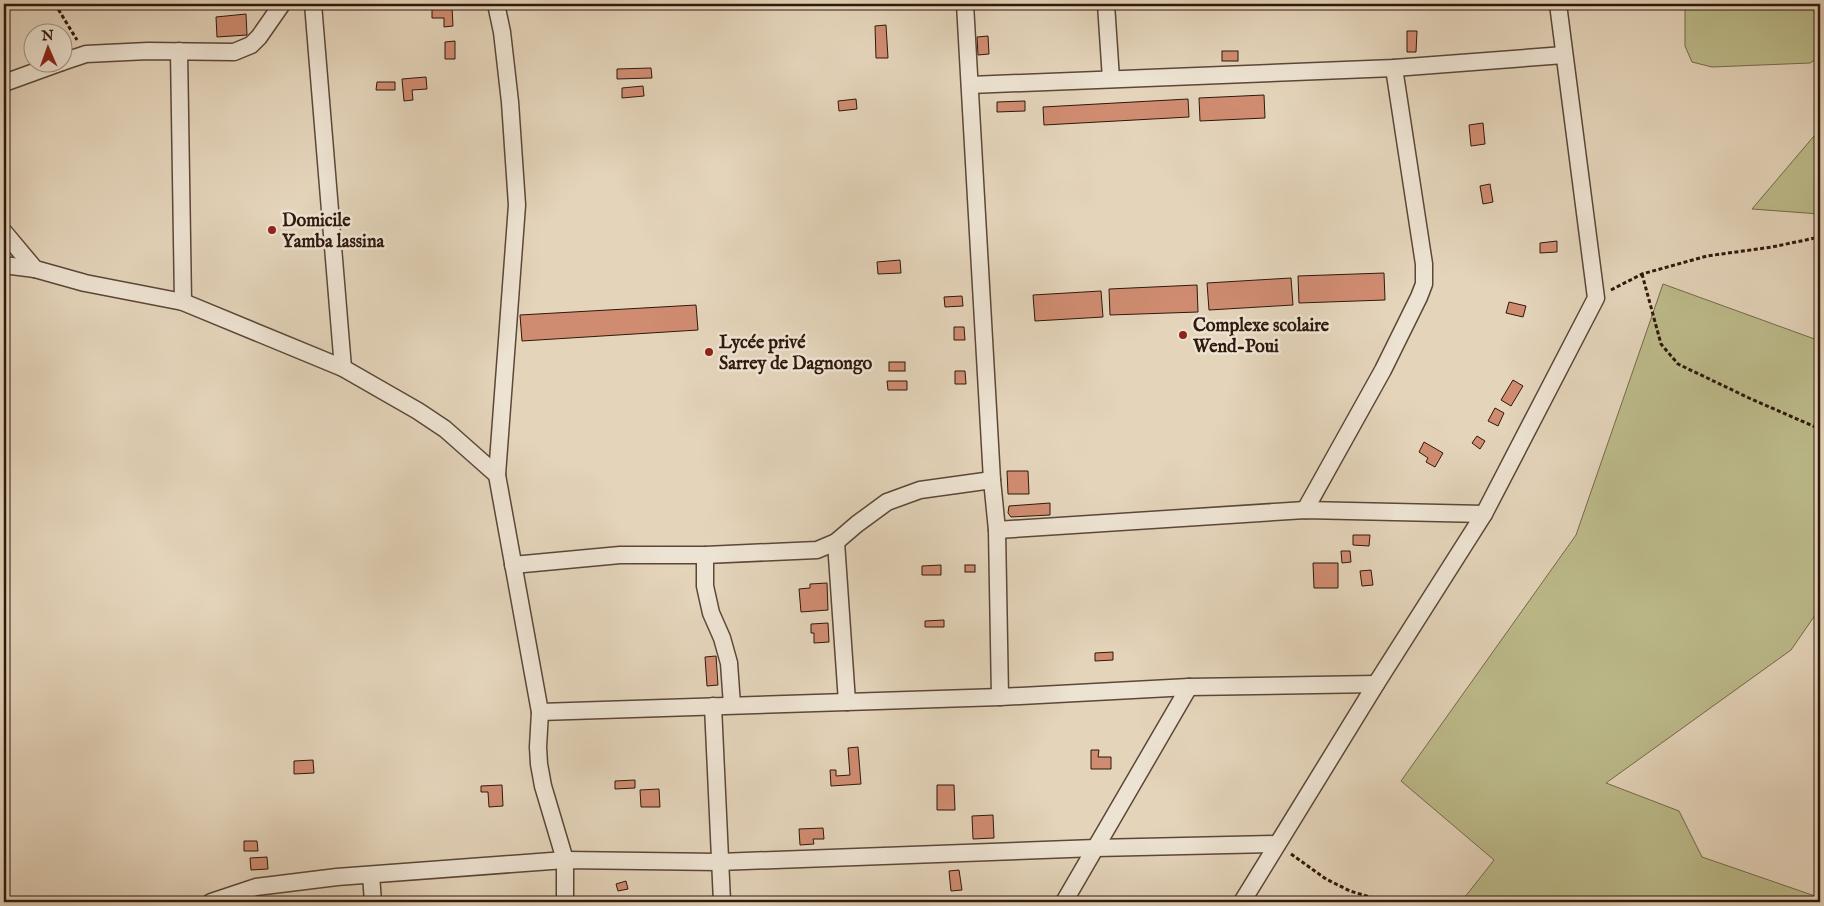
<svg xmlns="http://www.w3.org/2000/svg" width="1824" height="906" font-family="'IM FELL English',serif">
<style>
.green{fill:#bcba8a;stroke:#76694b}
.building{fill:#d08c71;stroke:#2f180c}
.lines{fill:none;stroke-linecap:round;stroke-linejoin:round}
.street-casing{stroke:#5c4738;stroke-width:19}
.path{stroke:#2f180c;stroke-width:3;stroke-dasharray:4 2.5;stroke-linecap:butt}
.street{stroke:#ede3d2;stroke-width:16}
.poi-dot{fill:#8f2418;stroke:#ede3d2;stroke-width:2}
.labels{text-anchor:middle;stroke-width:5;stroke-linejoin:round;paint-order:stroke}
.poi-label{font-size:18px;font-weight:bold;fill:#2f180c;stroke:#ede3d2;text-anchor:start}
</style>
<rect width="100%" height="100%" fill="#e4d4ba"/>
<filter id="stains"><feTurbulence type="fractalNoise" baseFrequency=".004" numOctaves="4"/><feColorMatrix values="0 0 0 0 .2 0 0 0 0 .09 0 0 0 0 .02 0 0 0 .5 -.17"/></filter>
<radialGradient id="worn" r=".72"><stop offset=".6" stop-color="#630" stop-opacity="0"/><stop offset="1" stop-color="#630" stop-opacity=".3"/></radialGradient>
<!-- green -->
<g class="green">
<path d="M 1685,4 L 1820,4 L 1820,57 L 1810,63 L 1712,67 L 1692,62 L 1685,46 Z"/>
<path d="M 1820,129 L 1820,214 L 1752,209 Z"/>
<path d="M 1663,284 L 1820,341 L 1820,608 L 1791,650 L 1606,783 L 1679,811 L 1702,857 L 1815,896 L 1814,902 L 1461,902 L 1494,860 L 1401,781 L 1576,535 Z"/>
</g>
<!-- building -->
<g class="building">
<path d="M 432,7 L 452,7 L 453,26 L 444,27 L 444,18 L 432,18 Z"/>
<path d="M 246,14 L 247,35 L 217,37 L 216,17 Z"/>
<path d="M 886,25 L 888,58 L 876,58 L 875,26 Z"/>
<path d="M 1407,31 L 1417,31 L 1416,52 L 1407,52 Z"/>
<path d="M 988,36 L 989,54 L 978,55 L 977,37 Z"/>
<path d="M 455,41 L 455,59 L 445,59 L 445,42 Z"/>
<rect x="1222" y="51" width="16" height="10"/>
<path d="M 651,68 L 652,78 L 617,79 L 617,69 Z"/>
<path d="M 426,77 L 427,89 L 412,90 L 413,100 L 404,101 L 402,79 Z"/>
<path d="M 377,82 L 395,82 L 395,90 L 376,90 Z"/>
<path d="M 643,86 L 644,96 L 622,98 L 622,88 Z"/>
<path d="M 1264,95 L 1265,118 L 1200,121 L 1199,98 Z"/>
<path d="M 856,99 L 857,109 L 839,111 L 838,101 Z"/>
<path d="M 1188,99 L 1189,117 L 1044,125 L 1043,107 Z"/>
<path d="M 1025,101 L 1025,111 L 997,112 L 997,102 Z"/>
<path d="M 1483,123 L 1485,144 L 1471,146 L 1469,125 Z"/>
<path d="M 1490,184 L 1493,202 L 1483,204 L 1480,186 Z"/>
<path d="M 1557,241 L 1557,252 L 1540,253 L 1540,243 Z"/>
<path d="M 900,260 L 901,273 L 878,274 L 877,262 Z"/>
<path d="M 1384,273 L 1385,300 L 1299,303 L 1298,276 Z"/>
<path d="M 1291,278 L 1293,305 L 1209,310 L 1207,283 Z"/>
<path d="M 1197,285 L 1198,312 L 1110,315 L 1109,289 Z"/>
<path d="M 1101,291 L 1103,317 L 1035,321 L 1033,295 Z"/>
<path d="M 962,296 L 963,306 L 945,307 L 944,297 Z"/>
<path d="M 1509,302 L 1526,306 L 1523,317 L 1506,313 Z"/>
<path d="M 696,305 L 698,330 L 522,341 L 520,315 Z"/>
<path d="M 954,327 L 964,327 L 965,340 L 954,340 Z"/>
<rect x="889" y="362" width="16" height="9"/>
<path d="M 955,371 L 965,371 L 966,384 L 955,384 Z"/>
<path d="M 1513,380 L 1523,386 L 1511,406 L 1501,400 Z"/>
<path d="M 887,381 L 907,381 L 907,390 L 888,390 Z"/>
<path d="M 1495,408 L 1504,413 L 1498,426 L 1488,421 Z"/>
<path d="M 1477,436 L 1485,441 L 1480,449 L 1472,443 Z"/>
<path d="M 1424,442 L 1443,453 L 1435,467 L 1426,462 L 1428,458 L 1419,452 Z"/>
<path d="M 1007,471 L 1028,471 L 1029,494 L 1008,494 Z"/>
<path d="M 1050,503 L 1050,515 L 1011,517 L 1008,513 L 1009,506 Z"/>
<path d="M 1353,535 L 1370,535 L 1369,546 L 1353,545 Z"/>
<path d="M 1341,551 L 1350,551 L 1351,562 L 1342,563 Z"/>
<path d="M 1313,563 L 1338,563 L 1338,588 L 1314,588 Z"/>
<path d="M 941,565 L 941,575 L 922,575 L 922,566 Z"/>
<rect x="965" y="565" width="10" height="7"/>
<path d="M 1371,570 L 1373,585 L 1362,586 L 1360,571 Z"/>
<path d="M 827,583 L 828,610 L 801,612 L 799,589 L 810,588 L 810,584 Z"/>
<path d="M 944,620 L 944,627 L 925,627 L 925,621 Z"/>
<path d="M 828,623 L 829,642 L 814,643 L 814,633 L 811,633 L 811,624 Z"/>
<path d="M 1113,652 L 1113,660 L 1095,661 L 1095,653 Z"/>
<path d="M 716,656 L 718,685 L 707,686 L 705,657 Z"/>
<path d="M 858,747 L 861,784 L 831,786 L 830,770 L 836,770 L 836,776 L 850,775 L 848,748 Z"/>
<path d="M 1091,750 L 1099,750 L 1098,757 L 1111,757 L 1111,769 L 1091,769 Z"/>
<path d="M 313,760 L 314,773 L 294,774 L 294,761 Z"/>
<path d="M 635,780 L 635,788 L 615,789 L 615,781 Z"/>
<path d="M 502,785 L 503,806 L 489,807 L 488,792 L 481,792 L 481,786 Z"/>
<path d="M 937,785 L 954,785 L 955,810 L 937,810 Z"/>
<path d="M 659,789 L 660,807 L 641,807 L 640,790 Z"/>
<path d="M 993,815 L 994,838 L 973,839 L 972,816 Z"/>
<path d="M 823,828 L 824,839 L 813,839 L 814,844 L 800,845 L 799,829 Z"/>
<path d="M 244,841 L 257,841 L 258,851 L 244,851 Z"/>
<path d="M 267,857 L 268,869 L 251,870 L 250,858 Z"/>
<path d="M 959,870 L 962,890 L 951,891 L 949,871 Z"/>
<path d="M 626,881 L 628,889 L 618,891 L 616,884 Z"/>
</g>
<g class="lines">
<defs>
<g id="street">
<path d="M 313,4 L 343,368"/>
<path d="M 496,4 L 502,32 L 510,102 L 517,205 L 497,475"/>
<path d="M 965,4 L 992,480 L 997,530 L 1000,697"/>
<path d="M 1106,4 L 1111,79"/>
<path d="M 179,51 L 183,302"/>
<path d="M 62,62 L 86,54 L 148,51 L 234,52 L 251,45 L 259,37 L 282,4"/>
<path d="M 4,83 L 62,62"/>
<path d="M 970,85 L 1394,68 L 1564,55"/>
<path d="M 4,232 L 35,269 L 85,283 L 183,302 L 343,368 L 418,411 L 445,429 L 497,475 L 540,712 L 538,747 L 539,764 L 543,786 L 565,860 L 565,902"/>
<path d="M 4,265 L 35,269"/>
<path d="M 1305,510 L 1383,370 L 1419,297 L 1424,284 L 1424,264 L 1394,68"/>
<path d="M 997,530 L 1305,510 L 1484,514"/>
<path d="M 836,542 L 847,702"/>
<path d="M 705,555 L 705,586 L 711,613 L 722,638 L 729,663 L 732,705"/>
<path d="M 513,565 L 620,555 L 705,555 L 817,550 L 836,542 L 857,524 L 887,502 L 920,490 L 992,480"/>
<path d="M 713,706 L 722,902"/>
<path d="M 540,712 L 1000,697 L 1189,687 L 1376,684"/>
<path d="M 371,875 L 373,902"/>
<path d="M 211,902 L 256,887 L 337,877 L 565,860 L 719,862 L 1096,848 L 1277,844"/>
<path d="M 1064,902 L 1189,687"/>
<path d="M 1242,902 L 1376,684 L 1484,514 L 1596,298 L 1558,4"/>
</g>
</defs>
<!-- street casing -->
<use href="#street" class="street-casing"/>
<!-- path -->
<g class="path">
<path d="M 55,4 L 77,40"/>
<path d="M 1642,274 L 1661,344 L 1678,364 L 1749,398 L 1820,429"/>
<path d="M 1611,290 L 1642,274 L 1707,256 L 1772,247 L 1820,237"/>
<path d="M 1291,854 L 1326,879 L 1350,891 L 1387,902"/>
</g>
<!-- street -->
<use href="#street" class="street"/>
</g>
<!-- markers -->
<g class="poi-dot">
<circle cx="272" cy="230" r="5"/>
<circle cx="1183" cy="335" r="5"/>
<circle cx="709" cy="352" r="5"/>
</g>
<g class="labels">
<!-- poi labels -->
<g class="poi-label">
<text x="282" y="226">Domicile<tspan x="282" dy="21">Yamba lassina</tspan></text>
<text x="1193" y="331">Complexe scolaire<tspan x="1193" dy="21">Wend-Poui</tspan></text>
<text x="719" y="348">Lycée privé<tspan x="719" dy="21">Sarrey de Dagnongo</tspan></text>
</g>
</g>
<!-- margin -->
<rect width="1824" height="906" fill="none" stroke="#e4d4ba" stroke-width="20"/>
<rect x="5" y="5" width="1814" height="896" fill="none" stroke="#2f180c" stroke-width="2.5"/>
<rect x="10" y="10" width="1804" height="886" fill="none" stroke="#2f180c"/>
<!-- north arrow -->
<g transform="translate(48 48) rotate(358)"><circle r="24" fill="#ede3d2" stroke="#a19283"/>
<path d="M0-4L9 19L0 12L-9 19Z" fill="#8f2418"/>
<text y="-8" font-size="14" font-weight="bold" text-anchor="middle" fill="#2f180c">N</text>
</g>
<rect width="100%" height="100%" filter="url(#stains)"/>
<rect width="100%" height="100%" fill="url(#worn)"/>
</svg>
